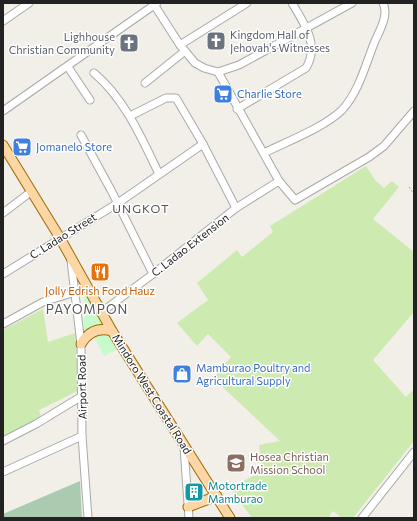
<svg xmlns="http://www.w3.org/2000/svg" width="417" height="521" font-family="Commissioner,sans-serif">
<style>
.grass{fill:#cdebb0}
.cemetery{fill:#aacbaf}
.park{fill:#c8facc}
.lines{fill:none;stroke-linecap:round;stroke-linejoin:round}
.minor-casing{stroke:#a9a9a9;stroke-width:9}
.major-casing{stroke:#a06b00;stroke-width:11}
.path{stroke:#fa8072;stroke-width:1;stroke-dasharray:2 2;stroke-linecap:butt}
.minor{stroke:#fff;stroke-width:7}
.major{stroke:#fcd6a4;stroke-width:9}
.labels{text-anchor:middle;stroke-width:3;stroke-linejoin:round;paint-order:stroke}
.worship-label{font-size:11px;fill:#5b616d;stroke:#fff;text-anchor:start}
.shop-label{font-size:11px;fill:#366cbe;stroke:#fff;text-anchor:start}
.street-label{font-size:11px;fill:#222;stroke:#fff}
.food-label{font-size:11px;fill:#c56008;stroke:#fff}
.education-label{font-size:11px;fill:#785e54;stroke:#fff;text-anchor:start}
.culture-label{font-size:11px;fill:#0d838f;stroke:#fff;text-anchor:start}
.neighbourhood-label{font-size:12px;letter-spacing:1px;fill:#555;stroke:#fff}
.quarter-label{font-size:13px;letter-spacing:1px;fill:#555;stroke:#fff}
</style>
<rect width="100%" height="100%" fill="#f2efe9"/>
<!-- grass -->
<g class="grass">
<path d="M 366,166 L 375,180 L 384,188 L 392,181 L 399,187 L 373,219 L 414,252 L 414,312 L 373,360 L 406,397 L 414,389 L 414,441 L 353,518 L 342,518 L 333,511 L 328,518 L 252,518 L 230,488 L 262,471 L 259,445 L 280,441 L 213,378 L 231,357 L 208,334 L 197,346 L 177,323 L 208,300 L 197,283 L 237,250 L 242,257 L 273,232 L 270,226 Z"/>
<path d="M 43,309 L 48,342 L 75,333 L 80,390 L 39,410 L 42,420 L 3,437 L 3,330 Z"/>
</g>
<!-- cemetery -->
<path class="cemetery" d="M 80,481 L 82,518 L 3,518 L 3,514 Z"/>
<!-- park -->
<g class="park">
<path d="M 84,289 L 107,326 L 92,327 L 84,331 Z"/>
<path d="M 99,334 C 111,333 114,338 119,348 L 104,356 L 94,337 Z"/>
</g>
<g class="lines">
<defs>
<g id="minor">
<path d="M 153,3 L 180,45 L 195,63 L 204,68 L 218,72 L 239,65 L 352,3"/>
<path d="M 3,21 L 29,3"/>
<path d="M 180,45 L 247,3"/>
<path d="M 68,67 L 90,100"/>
<path d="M 218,72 L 279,181 L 295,200 L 369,157 L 384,146 L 414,111"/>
<path d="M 94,73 C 125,99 142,139 159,174"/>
<path d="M 145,83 L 185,51"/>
<path d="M 237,109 L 306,68 C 320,45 304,23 292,3"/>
<path d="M 3,111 L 157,3"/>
<path d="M 130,116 L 166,98 L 176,98 L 203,144 L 236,208"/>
<path d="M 81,135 L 112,192 L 153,274"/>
<path d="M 264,153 C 286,142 325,127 342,110 C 359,92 366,63 375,41 C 380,30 389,15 383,3"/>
<path d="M 3,213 L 32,191"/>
<path d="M 71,261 L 81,344 L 82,436 L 88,518"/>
<path d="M 3,274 L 118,203 L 203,144"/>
<path d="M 103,311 L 153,274 L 236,208 L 279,181"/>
<path d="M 3,324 L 43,302 L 75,292"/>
<path d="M 3,441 L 36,424 L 82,396"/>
<path d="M 184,447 L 189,518"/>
<path d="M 3,472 L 82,436"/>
<path d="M 362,518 L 414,452"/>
</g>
<g id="major">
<path d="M 3,145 L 60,238 L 112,331 L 230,518"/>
<path d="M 81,344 C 88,332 98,327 112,331"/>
<path d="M 188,507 L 217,496"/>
</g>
</defs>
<!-- minor casing -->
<use href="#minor" class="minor-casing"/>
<!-- major casing -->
<use href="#major" class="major-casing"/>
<!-- path -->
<path class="path" d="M 409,187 L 414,194"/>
<!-- minor -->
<use href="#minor" class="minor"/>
<!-- major -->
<use href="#major" class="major"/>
</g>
<!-- icons -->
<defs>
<symbol id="church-square" viewBox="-11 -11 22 22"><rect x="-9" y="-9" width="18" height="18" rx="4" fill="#6b7280" stroke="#fff"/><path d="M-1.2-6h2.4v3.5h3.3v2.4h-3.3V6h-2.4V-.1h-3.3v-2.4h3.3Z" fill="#fff"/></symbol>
<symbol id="supermarket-square" viewBox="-11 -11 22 22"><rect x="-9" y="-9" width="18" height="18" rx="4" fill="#3f7fe0" stroke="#fff"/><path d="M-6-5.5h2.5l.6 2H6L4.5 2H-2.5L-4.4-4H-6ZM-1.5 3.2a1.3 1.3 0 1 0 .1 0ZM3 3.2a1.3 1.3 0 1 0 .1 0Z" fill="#fff"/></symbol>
<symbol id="restaurant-square" viewBox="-11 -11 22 22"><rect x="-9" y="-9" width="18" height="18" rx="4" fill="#e8710a" stroke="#fff"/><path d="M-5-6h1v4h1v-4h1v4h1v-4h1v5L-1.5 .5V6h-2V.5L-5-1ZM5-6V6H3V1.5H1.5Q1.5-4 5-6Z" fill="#fff"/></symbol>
<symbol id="shop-square" viewBox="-11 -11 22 22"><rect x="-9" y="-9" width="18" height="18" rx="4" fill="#3f7fe0" stroke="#fff"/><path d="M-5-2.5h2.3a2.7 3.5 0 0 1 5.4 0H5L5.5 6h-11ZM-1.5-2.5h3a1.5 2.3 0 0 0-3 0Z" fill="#fff"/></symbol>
<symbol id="school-square" viewBox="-11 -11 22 22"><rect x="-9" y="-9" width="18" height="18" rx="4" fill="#8d6e63" stroke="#fff"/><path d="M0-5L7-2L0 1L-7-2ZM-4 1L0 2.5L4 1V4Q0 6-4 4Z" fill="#fff"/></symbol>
<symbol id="building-square" viewBox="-11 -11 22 22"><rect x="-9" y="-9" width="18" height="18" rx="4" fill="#0f9aa8" stroke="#fff"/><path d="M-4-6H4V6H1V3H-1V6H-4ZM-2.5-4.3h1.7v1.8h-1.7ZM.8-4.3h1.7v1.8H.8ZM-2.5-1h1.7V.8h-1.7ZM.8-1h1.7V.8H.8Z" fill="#fff"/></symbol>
</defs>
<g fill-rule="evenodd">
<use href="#church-square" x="205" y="30" width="22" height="22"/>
<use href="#church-square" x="118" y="32" width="22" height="22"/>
<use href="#supermarket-square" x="212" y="83" width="22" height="22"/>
<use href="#supermarket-square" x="11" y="136" width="22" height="22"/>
<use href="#restaurant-square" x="89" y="261" width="22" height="22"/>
<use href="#shop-square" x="171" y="363" width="22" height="22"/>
<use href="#school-square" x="225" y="452" width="22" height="22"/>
<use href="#building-square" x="183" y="481" width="22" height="22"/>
</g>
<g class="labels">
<!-- worship labels -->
<g class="worship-label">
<text x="230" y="39">Kingdom Hall of<tspan x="230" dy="13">Jehovah's Witnesses</tspan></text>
<text x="115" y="41" text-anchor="end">Lighhouse<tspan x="115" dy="13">Christian Community</tspan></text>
</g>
<!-- shop labels -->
<g class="shop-label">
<text x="237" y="98">Charlie Store</text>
<text x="36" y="151">Jomanelo Store</text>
<text x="196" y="372">Mamburao Poultry and<tspan x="196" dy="13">Agricultural Supply</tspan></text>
</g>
<!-- street labels -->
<g class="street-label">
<text transform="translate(63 236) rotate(-32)" y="4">C. Ladao Street</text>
<text transform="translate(190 245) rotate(-38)" y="4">C. Ladao Extension</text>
<text transform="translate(82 387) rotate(-91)" y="4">Airport Road</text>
<text transform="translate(152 394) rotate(58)" y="4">Mindoro West Coastal Road</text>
</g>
<!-- food labels -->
<g class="food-label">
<text x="100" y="295">Jolly Edrish Food Hauz</text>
</g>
<!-- education labels -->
<g class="education-label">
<text x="250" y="461">Hosea Christian<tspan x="250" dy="13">Mission School</tspan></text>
</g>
<!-- culture labels -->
<g class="culture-label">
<text x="208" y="490">Motortrade<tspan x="208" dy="13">Mamburao</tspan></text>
</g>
<!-- neighbourhood labels -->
<g class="neighbourhood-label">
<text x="141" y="213">UNGKOT</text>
</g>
<!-- quarter labels -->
<g class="quarter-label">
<text x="87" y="314">PAYOMPON</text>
</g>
</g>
<!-- border -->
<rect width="417" height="521" fill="none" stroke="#222222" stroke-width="8"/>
</svg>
